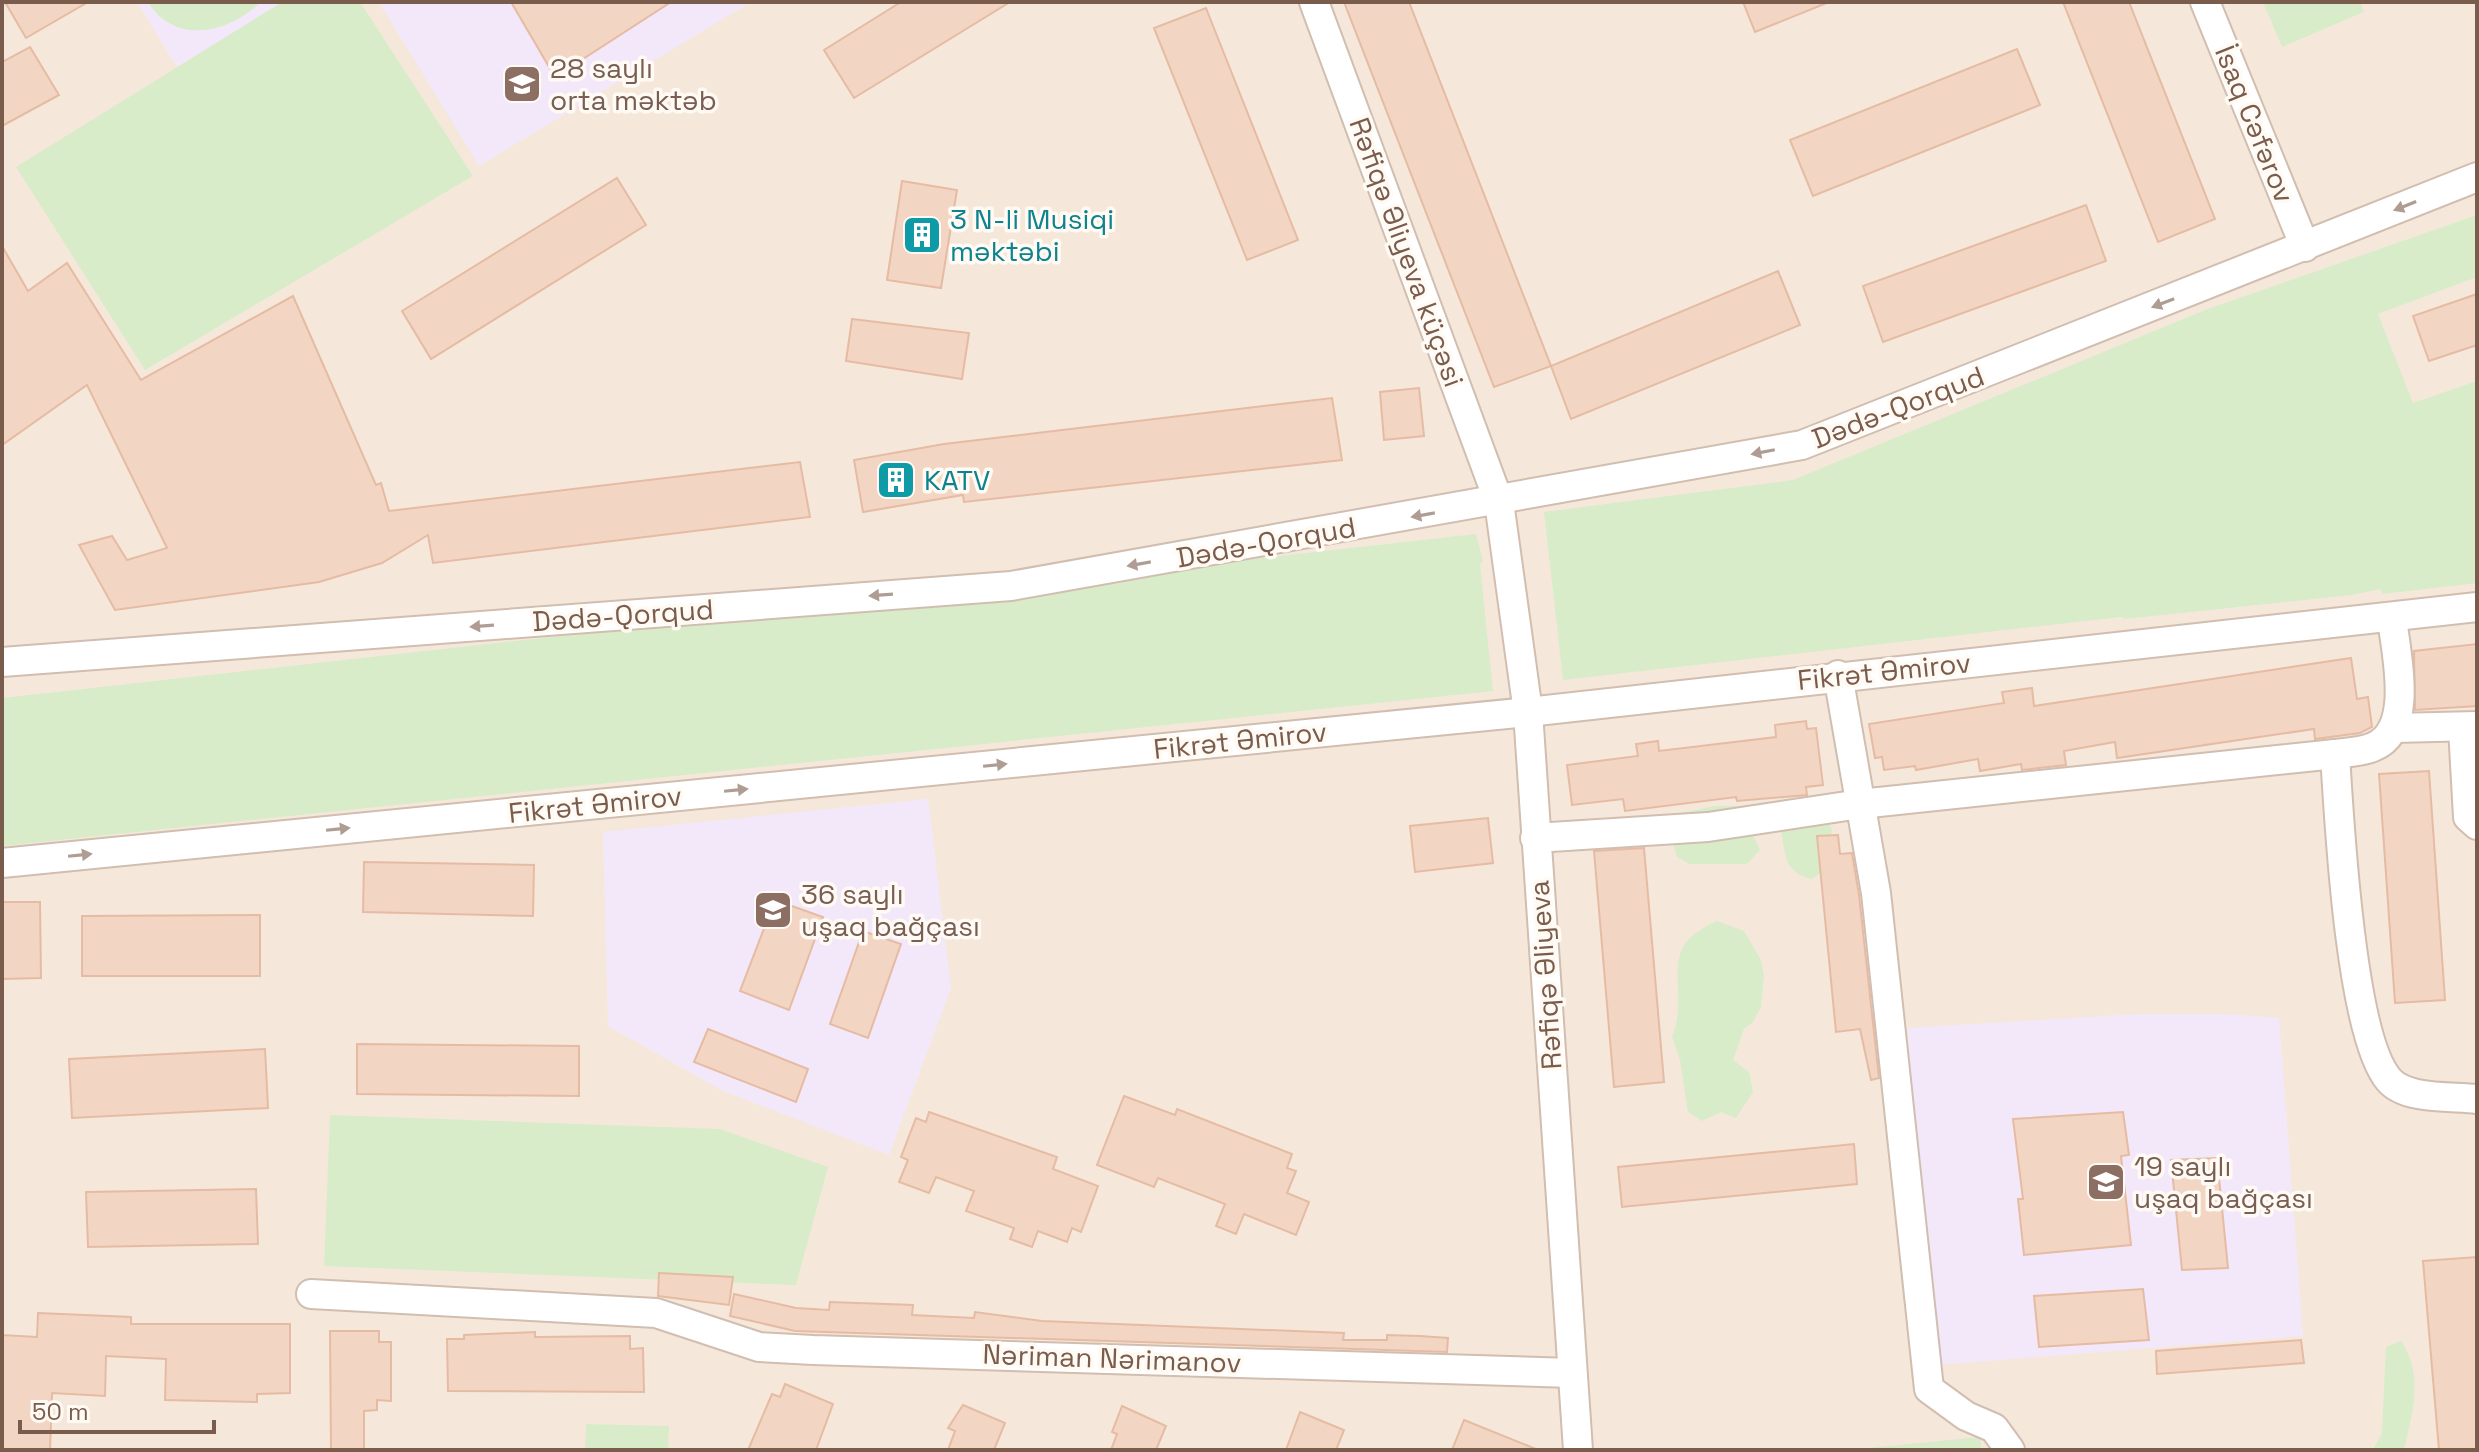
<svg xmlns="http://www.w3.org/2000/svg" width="2479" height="1452" font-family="'Space Grotesk',sans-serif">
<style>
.residential{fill:#f5e8da}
.education{fill:#f3e8fa}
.green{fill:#d8ecc9}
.building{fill:#f3d5c3;stroke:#e6bba3;stroke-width:2}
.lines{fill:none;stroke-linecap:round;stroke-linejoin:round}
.minor-casing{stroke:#d1beb0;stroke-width:32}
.minor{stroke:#fff;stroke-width:28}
.oneway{fill:#af9d94}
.labels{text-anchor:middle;stroke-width:7;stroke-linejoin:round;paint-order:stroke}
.education-label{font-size:28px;fill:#785e54;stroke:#fffaf3;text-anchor:start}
.street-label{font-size:28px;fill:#7a5c4d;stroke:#fffaf3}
.culture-label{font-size:28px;fill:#0d838f;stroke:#fffaf3;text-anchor:start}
</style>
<rect width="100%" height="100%" fill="#fdf6ec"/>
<!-- residential -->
<rect class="residential" x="2" y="2" width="2475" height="1448"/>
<!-- education -->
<g class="education">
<path d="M 137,2 L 286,2 L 177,67 Z"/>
<path d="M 379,2 L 751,2 L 479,166 Z"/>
<path d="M 928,799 L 951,988 L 889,1155 L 721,1090 L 608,1026 L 603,832 Z"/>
<path d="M 2139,1014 L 2226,1014 L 2279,1018 L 2303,1336 L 1937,1365 L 1907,1028 Z"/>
</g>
<!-- green -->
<g class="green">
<path d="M 148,2 L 261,2 C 228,33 175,46 148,2 Z"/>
<path d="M 282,2 L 360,2 L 473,176 L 145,370 L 16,167 Z"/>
<path d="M 2263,2 L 2360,2 L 2364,12 L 2282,47 Z"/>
<path d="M 2477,215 L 2477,277 L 2378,314 L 2413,403 L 2477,381 L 2477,583 L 2382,594 L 2381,589 L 2352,595 L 2125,619 L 2121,617 L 1563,680 L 1544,512 L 1793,480 L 2205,310 Z"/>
<path d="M 1476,534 L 1483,561 L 1480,564 L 1493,691 L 2,846 L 2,698 Z"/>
<path d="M 1714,806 L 1750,806 L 1749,826 L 1760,850 L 1747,864 L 1690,864 L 1677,857 L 1668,828 L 1677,814 Z"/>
<path d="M 1825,816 L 1832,830 L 1825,870 L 1812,879 C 1785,873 1786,857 1781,832 L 1784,826 Z"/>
<path d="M 1717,921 L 1744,931 L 1761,960 L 1764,976 L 1761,1007 L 1753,1022 L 1744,1029 L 1733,1060 L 1749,1072 L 1753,1092 L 1736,1118 L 1721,1112 L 1702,1121 L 1688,1112 L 1680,1060 L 1672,1037 C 1692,986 1652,949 1717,921 Z"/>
<path d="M 330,1115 L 720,1129 L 828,1167 L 796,1285 L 324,1266 Z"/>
<path d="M 2401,1341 C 2424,1376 2413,1412 2404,1450 L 2373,1450 L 2382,1433 L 2386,1347 Z"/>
<path d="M 586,1424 L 669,1426 L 668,1450 L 585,1450 Z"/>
<path d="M 1980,1437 L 1981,1450 L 1847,1450 Z"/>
</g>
<!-- building -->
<g class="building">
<path d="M 5,2 L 88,2 L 26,38 Z"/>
<path d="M 511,2 L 671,2 L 555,77 Z"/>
<path d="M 901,2 L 1010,2 L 854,98 L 824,50 Z"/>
<path d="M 1344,2 L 1409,2 L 1551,366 L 1494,387 Z"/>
<path d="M 1743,2 L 1826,2 L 1827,3 L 1755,32 Z"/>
<path d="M 2063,2 L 2129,2 L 2215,219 L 2158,242 Z"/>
<path d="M 1206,8 L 1298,240 L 1247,260 L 1154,28 Z"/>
<path d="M 30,47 L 59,95 L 2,126 L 2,62 Z"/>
<path d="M 2017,49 L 2040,105 L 1813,196 L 1790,140 Z"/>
<path d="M 617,178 L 646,225 L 431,359 L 402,311 Z"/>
<path d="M 902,181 L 957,190 L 941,288 L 887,280 Z"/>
<path d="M 2086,205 L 2106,261 L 1883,342 L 1863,286 Z"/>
<path d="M 2,246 L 28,291 L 67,263 L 141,380 L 293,296 L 376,485 L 381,483 L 389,511 L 800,462 L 810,517 L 433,563 L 428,535 L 382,563 L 319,582 L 115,610 L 79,545 L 112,536 L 127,560 L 167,548 L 87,385 L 2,445 Z"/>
<path d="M 1778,271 L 1800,325 L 1571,419 L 1551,366 Z"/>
<path d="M 2477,294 L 2477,345 L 2429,361 L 2413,316 Z"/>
<path d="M 852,319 L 969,333 L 962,379 L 846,361 Z"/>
<path d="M 1419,388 L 1424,436 L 1384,440 L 1380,392 Z"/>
<path d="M 1332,398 L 1342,460 L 964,502 L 963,495 L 863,512 L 854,460 L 944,444 Z"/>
<path d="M 2477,644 L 2477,706 L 2415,710 L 2414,651 Z"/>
<path d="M 2351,658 L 2357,699 L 2368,697 L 2372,727 L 2360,733 L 2315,739 L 2314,729 L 2117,758 L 2115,742 L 2064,751 L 2066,765 L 2022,770 L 2021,764 L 1980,771 L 1978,759 L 1916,770 L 1915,766 L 1884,770 L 1882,757 L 1875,758 L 1869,724 L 2004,703 L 2002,692 L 2032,688 L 2034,706 Z"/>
<path d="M 1806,721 L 1807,729 L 1816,728 L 1823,785 L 1806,787 L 1807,795 L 1737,801 L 1736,797 L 1625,811 L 1623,799 L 1572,805 L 1567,765 L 1638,756 L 1636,744 L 1658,741 L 1659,751 L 1776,737 L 1775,725 Z"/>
<path d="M 2429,771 L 2445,1000 L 2395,1003 L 2379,774 Z"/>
<path d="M 1488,818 L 1493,863 L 1415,872 L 1410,826 Z"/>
<path d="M 1838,835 L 1840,854 L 1852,853 L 1859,895 L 1879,1078 L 1871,1080 L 1860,1029 L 1836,1032 L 1817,836 Z"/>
<path d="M 1644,848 L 1664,1082 L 1614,1087 L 1594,851 Z"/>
<path d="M 364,862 L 534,865 L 533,916 L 363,912 Z"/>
<path d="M 775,900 L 823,917 L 789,1010 L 740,991 Z"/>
<path d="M 2,902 L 40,902 L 41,978 L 2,979 Z"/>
<path d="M 260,915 L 260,976 L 82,976 L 82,916 Z"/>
<path d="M 863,931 L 901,944 L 868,1038 L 830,1024 Z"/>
<path d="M 708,1029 L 808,1069 L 796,1102 L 694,1062 Z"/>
<path d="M 357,1044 L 579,1046 L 579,1096 L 357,1094 Z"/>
<path d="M 265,1049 L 268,1108 L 72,1118 L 69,1059 Z"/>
<path d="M 1124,1096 L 1175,1115 L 1177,1109 L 1292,1154 L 1287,1168 L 1296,1171 L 1287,1193 L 1309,1202 L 1296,1235 L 1244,1214 L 1236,1234 L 1216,1226 L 1225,1204 L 1158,1178 L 1154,1187 L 1097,1165 Z"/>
<path d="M 929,1112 L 1057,1157 L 1053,1169 L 1098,1186 L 1081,1232 L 1072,1228 L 1067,1242 L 1038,1231 L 1032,1247 L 1010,1239 L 1014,1228 L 966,1211 L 974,1191 L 936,1177 L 929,1193 L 899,1182 L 908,1160 L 901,1157 L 916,1118 L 926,1122 Z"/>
<path d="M 2123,1112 L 2129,1155 L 2121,1156 L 2131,1245 L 2024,1255 L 2018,1199 L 2023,1199 L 2013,1119 Z"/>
<path d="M 1854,1144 L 1857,1184 L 1622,1207 L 1618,1167 Z"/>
<path d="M 2217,1158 L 2228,1268 L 2182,1270 L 2171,1160 Z"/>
<path d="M 256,1189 L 258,1244 L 88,1247 L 86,1192 Z"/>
<path d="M 2477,1257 L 2477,1450 L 2439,1450 L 2423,1261 Z"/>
<path d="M 659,1273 L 733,1277 L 729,1305 L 658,1296 Z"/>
<path d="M 2143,1289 L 2149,1340 L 2039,1347 L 2034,1296 Z"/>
<path d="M 734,1294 L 796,1308 L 829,1310 L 830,1302 L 913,1305 L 912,1315 L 974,1318 L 975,1312 L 1042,1321 L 1344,1333 L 1343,1340 L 1387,1340 L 1387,1335 L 1420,1336 L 1448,1338 L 1447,1352 L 795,1331 L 730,1316 Z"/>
<path d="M 38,1313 L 131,1317 L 131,1324 L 290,1324 L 290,1393 L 257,1394 L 257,1402 L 165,1400 L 166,1359 L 106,1356 L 105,1396 L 52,1393 L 50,1450 L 2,1450 L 2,1335 L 37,1337 Z"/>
<path d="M 330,1331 L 379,1331 L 379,1342 L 391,1342 L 391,1401 L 377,1400 L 377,1410 L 364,1411 L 364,1450 L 331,1450 Z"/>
<path d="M 535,1332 L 535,1337 L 630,1336 L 630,1349 L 643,1348 L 644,1392 L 448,1391 L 447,1339 L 464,1339 L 464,1335 Z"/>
<path d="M 2301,1340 L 2304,1363 L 2157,1374 L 2156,1351 Z"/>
<path d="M 785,1384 L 833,1404 L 816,1450 L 748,1450 L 772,1394 L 780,1397 Z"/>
<path d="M 963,1405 L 1005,1423 L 994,1450 L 948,1450 L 955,1431 L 948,1428 Z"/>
<path d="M 1122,1406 L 1166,1426 L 1156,1450 L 1111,1450 L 1117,1434 L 1112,1432 Z"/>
<path d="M 1300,1412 L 1344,1430 L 1336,1450 L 1286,1450 Z"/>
<path d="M 1464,1420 L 1536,1449 L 1535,1450 L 1452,1450 Z"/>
</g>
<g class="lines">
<defs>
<g id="minor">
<path d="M 1314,2 L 1499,502 L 1528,712 L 1578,1450"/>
<path d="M 2205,2 L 2305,247"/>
<path d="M 2,662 L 1011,586 L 1802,445 L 2477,177"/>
<path d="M 1838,675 L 1876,893 L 1929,1389 L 1966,1416 L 1994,1428 L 2010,1450"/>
<path d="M 2394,728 L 2477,726"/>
<path d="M 2463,728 L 2468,817 L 2477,825"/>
<path d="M 2335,754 C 2347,752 2362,752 2373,747 C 2415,731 2396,653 2392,619"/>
<path d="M 1535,838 L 1708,827 L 1860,804 L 2335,754 C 2339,819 2350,1035 2389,1080 C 2406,1100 2452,1096 2477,1099"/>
<path d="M 2,863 L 1528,712 L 2477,607"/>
<path d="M 311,1294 L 656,1313 L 759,1347 L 813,1350 L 1572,1373"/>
</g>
</defs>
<!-- minor casing -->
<use href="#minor" class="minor-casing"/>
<!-- minor -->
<use href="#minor" class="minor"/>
</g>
<!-- one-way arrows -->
<defs><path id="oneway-solid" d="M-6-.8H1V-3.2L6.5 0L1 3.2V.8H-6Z" transform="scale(2)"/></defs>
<g class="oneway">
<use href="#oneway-solid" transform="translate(2405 206) rotate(158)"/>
<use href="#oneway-solid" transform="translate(2163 303) rotate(159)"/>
<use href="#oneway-solid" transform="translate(1763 452) rotate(169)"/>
<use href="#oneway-solid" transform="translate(1423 515) rotate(170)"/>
<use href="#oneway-solid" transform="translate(1139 564) rotate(170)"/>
<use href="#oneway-solid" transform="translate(881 595) rotate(176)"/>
<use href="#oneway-solid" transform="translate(482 626) rotate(176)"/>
<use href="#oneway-solid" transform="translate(995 765) rotate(-6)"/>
<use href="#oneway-solid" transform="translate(736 790) rotate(-6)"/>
<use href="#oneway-solid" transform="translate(338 829) rotate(-6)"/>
<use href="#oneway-solid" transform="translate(80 855) rotate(-6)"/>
</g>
<!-- icons -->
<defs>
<symbol id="school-square" viewBox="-11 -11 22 22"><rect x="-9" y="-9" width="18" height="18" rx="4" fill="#8d6e63" stroke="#fffaf3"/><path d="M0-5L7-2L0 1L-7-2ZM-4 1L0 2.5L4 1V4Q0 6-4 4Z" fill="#fff"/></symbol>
<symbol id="building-square" viewBox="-11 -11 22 22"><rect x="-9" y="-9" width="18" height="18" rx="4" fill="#0f9aa8" stroke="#fffaf3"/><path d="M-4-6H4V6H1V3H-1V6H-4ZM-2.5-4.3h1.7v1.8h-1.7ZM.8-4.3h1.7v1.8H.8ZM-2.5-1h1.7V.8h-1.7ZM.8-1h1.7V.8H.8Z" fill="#fff"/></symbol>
</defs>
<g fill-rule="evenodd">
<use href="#school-square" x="500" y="62" width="44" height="44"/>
<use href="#building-square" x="900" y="213" width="44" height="44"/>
<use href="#building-square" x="874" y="458" width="44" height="44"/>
<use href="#school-square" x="751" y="888" width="44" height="44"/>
<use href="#school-square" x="2084" y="1160" width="44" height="44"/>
</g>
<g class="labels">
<!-- education labels -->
<g class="education-label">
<text x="550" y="78">28 saylı<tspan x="550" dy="32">orta məktəb</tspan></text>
<text x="801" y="904">36 saylı<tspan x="801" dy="32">uşaq bağçası</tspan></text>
<text x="2134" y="1176">19 saylı<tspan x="2134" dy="32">uşaq bağçası</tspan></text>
</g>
<!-- street labels -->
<g class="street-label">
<text transform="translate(2255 124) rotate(68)" y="10">İsaq Cəfərov</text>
<text transform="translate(1407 252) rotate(70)" y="10">Rəfiqə Əliyeva küçəsi</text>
<text transform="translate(1898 407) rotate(-21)" y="10">Dədə-Qorqud</text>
<text transform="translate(1266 542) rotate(-10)" y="10">Dədə-Qorqud</text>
<text transform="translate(623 615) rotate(-4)" y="10">Dədə-Qorqud</text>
<text transform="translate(1884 671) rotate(-6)" y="10">Fikrət Əmirov</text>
<text transform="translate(1240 740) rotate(-6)" y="10">Fikrət Əmirov</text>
<text transform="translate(595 804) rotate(-6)" y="10">Fikrət Əmirov</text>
<text transform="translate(1545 975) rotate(-94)" y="10">Rəfiqə Əliyeva</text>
<text transform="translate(1112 1358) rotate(2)" y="10">Nəriman Nərimanov</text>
</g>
<!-- culture labels -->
<g class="culture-label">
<text x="950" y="229">3 N-li Musiqi<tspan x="950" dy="32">məktəbi</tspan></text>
<text x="924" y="490">KATV</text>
</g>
</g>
<!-- border -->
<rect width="2479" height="1452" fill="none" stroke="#7a5c4d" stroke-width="8"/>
<!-- scale -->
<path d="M20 1420v12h194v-12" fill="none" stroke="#7a5c4d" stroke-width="4"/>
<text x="32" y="1420" font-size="24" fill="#7a5c4d" stroke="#fffaf3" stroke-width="6" paint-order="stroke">50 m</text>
</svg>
